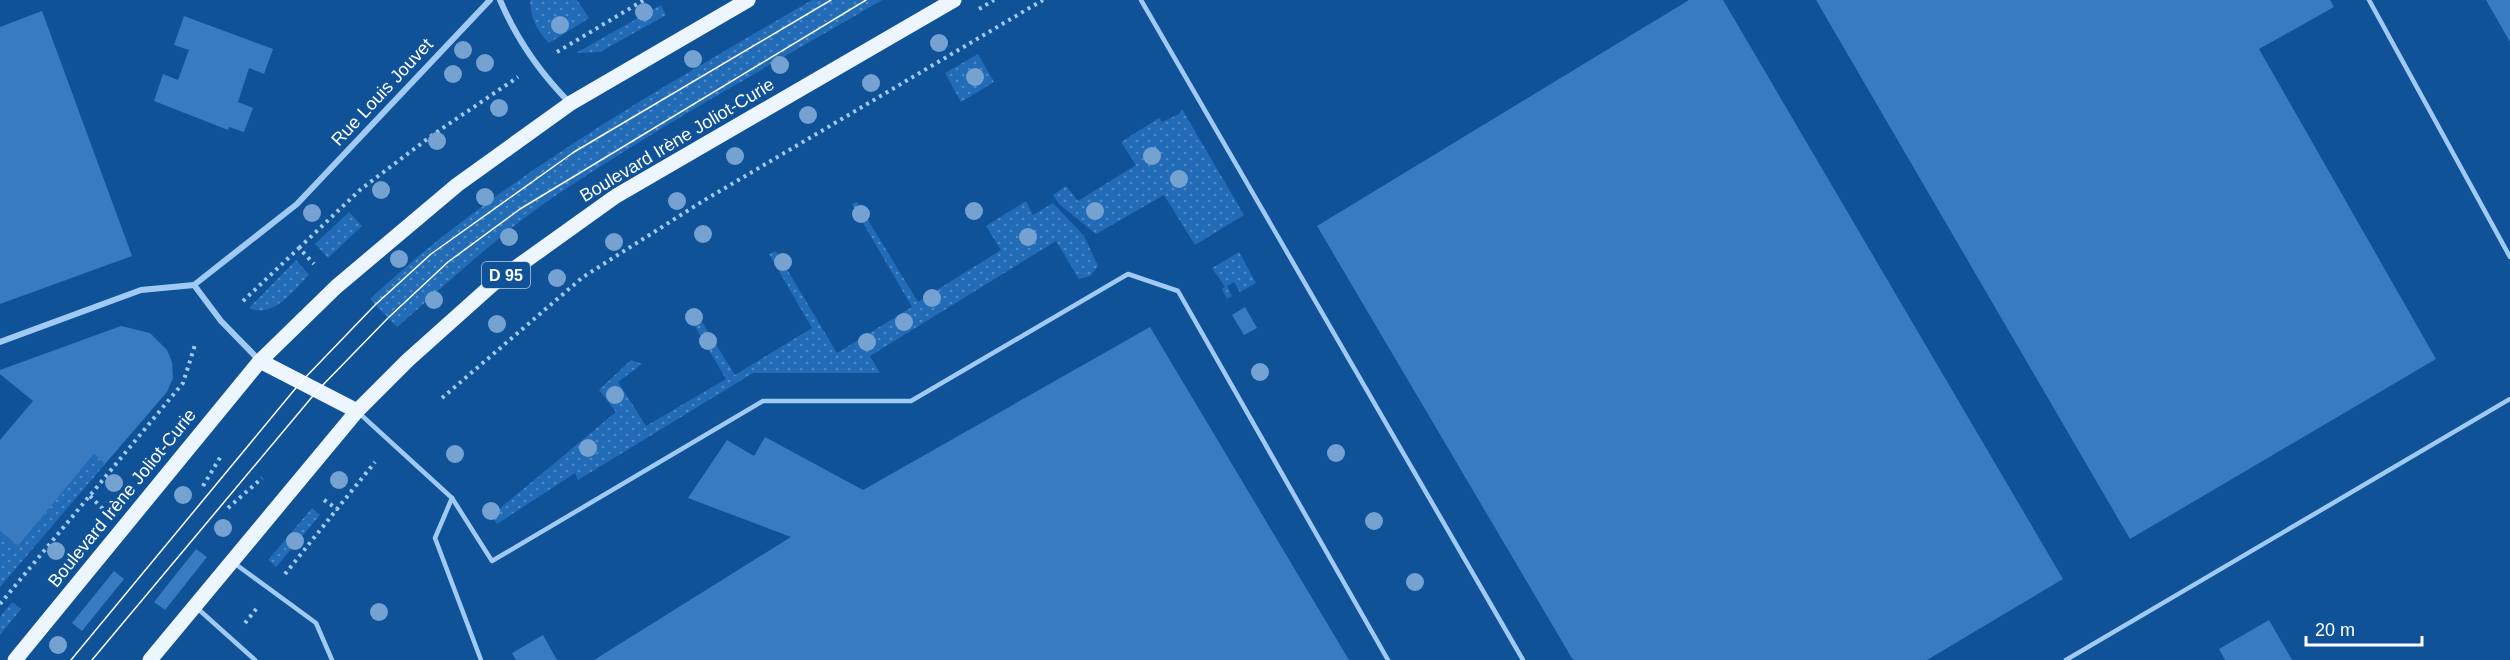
<svg xmlns="http://www.w3.org/2000/svg" width="2510" height="660" font-family="Helvetica,sans-serif">
<style>
.grass{fill:url(#grass-dots)}
.building{fill:#387bc0}
.lines{fill:none;stroke-linecap:round;stroke-linejoin:round}
.path{stroke:#a0caf4;stroke-width:4;stroke-dasharray:3 4.5;stroke-linecap:butt}
.lane{stroke:#a0caf4;stroke-width:4.5}
.street{stroke:#a0caf4;stroke-width:6}
.primary{stroke:#edf5ff;stroke-width:15}
.tram{stroke:#fff;stroke-width:1.5}
.tree{fill:#75a2d0}
.labels{text-anchor:middle;stroke-width:6;stroke-linejoin:round;paint-order:stroke}
.shield{fill:#105298;stroke:#b7cbe0;stroke-width:1.5}
.shield-label{font-size:16px;font-weight:bold;fill:#fff}
.street-label{font-size:18px;fill:#fff;stroke:#105298}
</style>
<defs>
<pattern id="grass-dots" width="8" height="8" patternUnits="userSpaceOnUse" patternTransform="scale(1.5)"><rect width="8" height="8" fill="#226cb7"/><path d="M2 2h.1M6 6h.1" fill="none" stroke="#4e89c5" stroke-width="1.8" stroke-linecap="round"/></pattern>
</defs>
<rect width="100%" height="100%" fill="#105298"/>
<!-- grass -->
<g class="grass">
<path d="M 530,0 L 577,0 L 589,18 L 549,43 C 536,30 531,18 530,0 Z"/>
<path d="M 812,0 L 882,0 C 773,64 662,124 558,194 C 500,233 449,282 397,327 L 370,299 C 501,177 658,90 812,0 Z"/>
<path d="M 661,5 L 666,15 L 600,52 L 576,53 Z"/>
<path d="M 978,54 L 994,82 L 961,102 L 945,73 Z"/>
<path d="M 1182,109 L 1244,215 L 1195,245 L 1164,195 L 1096,234 L 1059,204 L 1053,195 L 1066,186 L 1078,201 L 1136,165 L 1121,142 L 1159,118 L 1162,122 L 1179,114 Z"/>
<path d="M 1026,201 L 1033,215 L 1053,203 L 1084,236 L 1098,266 L 1090,276 L 1079,279 L 1056,241 L 870,356 L 880,373 L 753,373 L 578,480 L 575,473 L 497,524 L 492,515 L 616,412 L 599,390 L 631,360 L 642,364 L 618,382 L 646,426 L 726,379 L 687,313 L 694,309 L 735,375 L 812,328 L 769,254 L 776,251 L 837,353 L 912,307 L 852,204 L 857,202 L 918,302 L 1001,250 L 986,226 Z"/>
<path d="M 349,212 L 362,226 L 328,258 L 315,244 Z"/>
<path d="M 1239,252 L 1256,283 L 1240,292 L 1234,282 L 1227,286 L 1232,296 L 1227,299 L 1222,289 L 1225,287 L 1212,268 Z"/>
<path d="M 296,260 L 309,275 C 292,291 274,319 249,308 Z"/>
<path d="M 94,454 L 105,464 L 0,587 L 0,531 L 18,546 Z"/>
<path d="M 312,508 L 320,515 L 276,567 L 268,560 Z"/>
<path d="M 12,602 L 21,609 L 0,635 L 0,617 Z"/>
</g>
<!-- building -->
<g class="building">
<path d="M 1689,0 L 1723,0 L 2063,579 L 1927,660 L 1573,660 L 1317,226 Z"/>
<path d="M 1816,0 L 2330,0 L 2334,7 L 2259,49 L 2436,359 L 2130,539 Z"/>
<path d="M 2486,0 L 2510,0 L 2510,42 Z"/>
<path d="M 42,11 L 132,256 L 0,304 L 0,27 Z"/>
<path d="M 184,16 L 273,49 L 264,74 L 249,68 L 238,102 L 253,108 L 244,132 L 229,127 L 228,130 L 154,101 L 163,74 L 178,80 L 189,50 L 174,45 Z"/>
<path d="M 1245,307 L 1257,328 L 1244,335 L 1232,315 Z"/>
<path d="M 121,326 L 150,333 L 167,350 L 172,362 L 173,378 L 167,392 L 105,464 L 94,454 L 18,546 L 0,531 L 0,440 L 33,401 L 0,374 L 0,370 Z"/>
<path d="M 1150,327 L 1349,660 L 594,660 L 791,537 L 688,498 L 727,440 L 754,456 L 765,437 L 863,490 Z"/>
<path d="M 196,549 L 207,557 L 165,610 L 154,602 Z"/>
<path d="M 114,571 L 124,579 L 82,631 L 72,623 Z"/>
<path d="M 2269,620 L 2292,660 L 2225,660 L 2219,649 Z"/>
<path d="M 543,635 L 557,660 L 516,660 L 512,653 Z"/>
</g>
<g class="lines">
<!-- path -->
<g class="path">
<path d="M 979,9 L 994,0"/>
<path d="M 557,52 L 644,0"/>
<path d="M 299,248 L 361,189 L 434,134 L 518,77"/>
<path d="M 243,301 L 299,248 L 314,264"/>
<path d="M 442,398 L 583,277 L 703,201 L 1043,0"/>
<path d="M 203,486 L 221,456"/>
<path d="M 90,496 L 104,510"/>
<path d="M 324,500 L 337,509 L 375,462"/>
<path d="M 228,508 L 262,478"/>
<path d="M 285,574 L 337,509"/>
<path d="M 0,604 L 183,383 L 195,345"/>
<path d="M 245,623 L 257,608"/>
</g>
<!-- lane -->
<g class="lane">
<path d="M 1141,0 L 1523,660"/>
<path d="M 2369,0 L 2510,257"/>
<path d="M 359,413 L 452,498 L 435,538 L 481,660"/>
<path d="M 452,498 L 492,561 L 763,401 L 911,401 L 1128,274 L 1178,291 L 1388,660"/>
<path d="M 234,563 L 316,623 L 332,660"/>
<path d="M 197,608 L 255,660"/>
<path d="M 2066,660 L 2510,399"/>
</g>
<!-- street -->
<g class="street">
<path d="M 500,0 C 517,40 540,73 570,103"/>
<path d="M 194,285 L 221,321 L 260,361"/>
<path d="M 0,342 L 141,290 L 194,285 L 297,204 L 490,0"/>
</g>
<!-- primary -->
<g class="primary">
<path d="M 260,361 L 357,411"/>
<path d="M 15,660 L 260,361 L 336,287 L 457,185 L 571,103 L 748,0"/>
<path d="M 150,660 L 357,411 L 408,360 L 493,284 L 616,196 L 954,0"/>
</g>
<!-- tram -->
<g class="tram">
<path d="M 71,660 L 300,383 L 375,305 L 431,254 L 574,152 L 831,0"/>
<path d="M 92,660 L 317,391 L 388,318 L 448,262 L 520,209 L 866,0"/>
</g>
</g>
<!-- trees -->
<g class="tree">
<circle cx="644" cy="12" r="9"/>
<circle cx="560" cy="25" r="9"/>
<circle cx="939" cy="43" r="9"/>
<circle cx="463" cy="50" r="9"/>
<circle cx="693" cy="59" r="9"/>
<circle cx="485" cy="63" r="9"/>
<circle cx="780" cy="65" r="9"/>
<circle cx="453" cy="74" r="9"/>
<circle cx="975" cy="77" r="9"/>
<circle cx="871" cy="83" r="9"/>
<circle cx="499" cy="108" r="9"/>
<circle cx="808" cy="115" r="9"/>
<circle cx="437" cy="141" r="9"/>
<circle cx="735" cy="156" r="9"/>
<circle cx="1152" cy="156" r="9"/>
<circle cx="1179" cy="179" r="9"/>
<circle cx="381" cy="190" r="9"/>
<circle cx="485" cy="197" r="9"/>
<circle cx="677" cy="201" r="9"/>
<circle cx="974" cy="211" r="9"/>
<circle cx="1095" cy="211" r="9"/>
<circle cx="312" cy="213" r="9"/>
<circle cx="861" cy="214" r="9"/>
<circle cx="703" cy="234" r="9"/>
<circle cx="509" cy="237" r="9"/>
<circle cx="1028" cy="237" r="9"/>
<circle cx="614" cy="242" r="9"/>
<circle cx="399" cy="259" r="9"/>
<circle cx="783" cy="262" r="9"/>
<circle cx="557" cy="278" r="9"/>
<circle cx="932" cy="298" r="9"/>
<circle cx="434" cy="300" r="9"/>
<circle cx="694" cy="317" r="9"/>
<circle cx="904" cy="322" r="9"/>
<circle cx="497" cy="324" r="9"/>
<circle cx="708" cy="341" r="9"/>
<circle cx="867" cy="342" r="9"/>
<circle cx="1260" cy="372" r="9"/>
<circle cx="615" cy="395" r="9"/>
<circle cx="588" cy="448" r="9"/>
<circle cx="1336" cy="453" r="9"/>
<circle cx="455" cy="454" r="9"/>
<circle cx="339" cy="480" r="9"/>
<circle cx="114" cy="483" r="9"/>
<circle cx="183" cy="495" r="9"/>
<circle cx="491" cy="511" r="9"/>
<circle cx="1374" cy="521" r="9"/>
<circle cx="223" cy="528" r="9"/>
<circle cx="295" cy="541" r="9"/>
<circle cx="56" cy="551" r="9"/>
<circle cx="1415" cy="582" r="9"/>
<circle cx="379" cy="612" r="9"/>
<circle cx="58" cy="645" r="9"/>
</g>
<g class="labels">
<!-- shield labels -->
<rect class="shield" x="482" y="262" width="48" height="26" rx="4.5"/>
<g class="shield-label">
<text x="506" y="281">D 95</text>
</g>
<!-- street labels -->
<g class="street-label">
<text transform="translate(382 92) rotate(-47)" y="6">Rue Louis Jouvet</text>
<text transform="translate(677 140) rotate(-31)" y="6">Boulevard Irène Joliot-Curie</text>
<text transform="translate(122 498) rotate(-51)" y="6">Boulevard Irène Joliot-Curie</text>
</g>
</g>
<!-- scale -->
<path d="M2306 636v9h116v-9" fill="none" stroke="#ffffff" stroke-width="3"/>
<text x="2315" y="636" font-size="18" fill="#ffffff" stroke="#105298" stroke-width="4.5" paint-order="stroke">20 m</text>
</svg>
